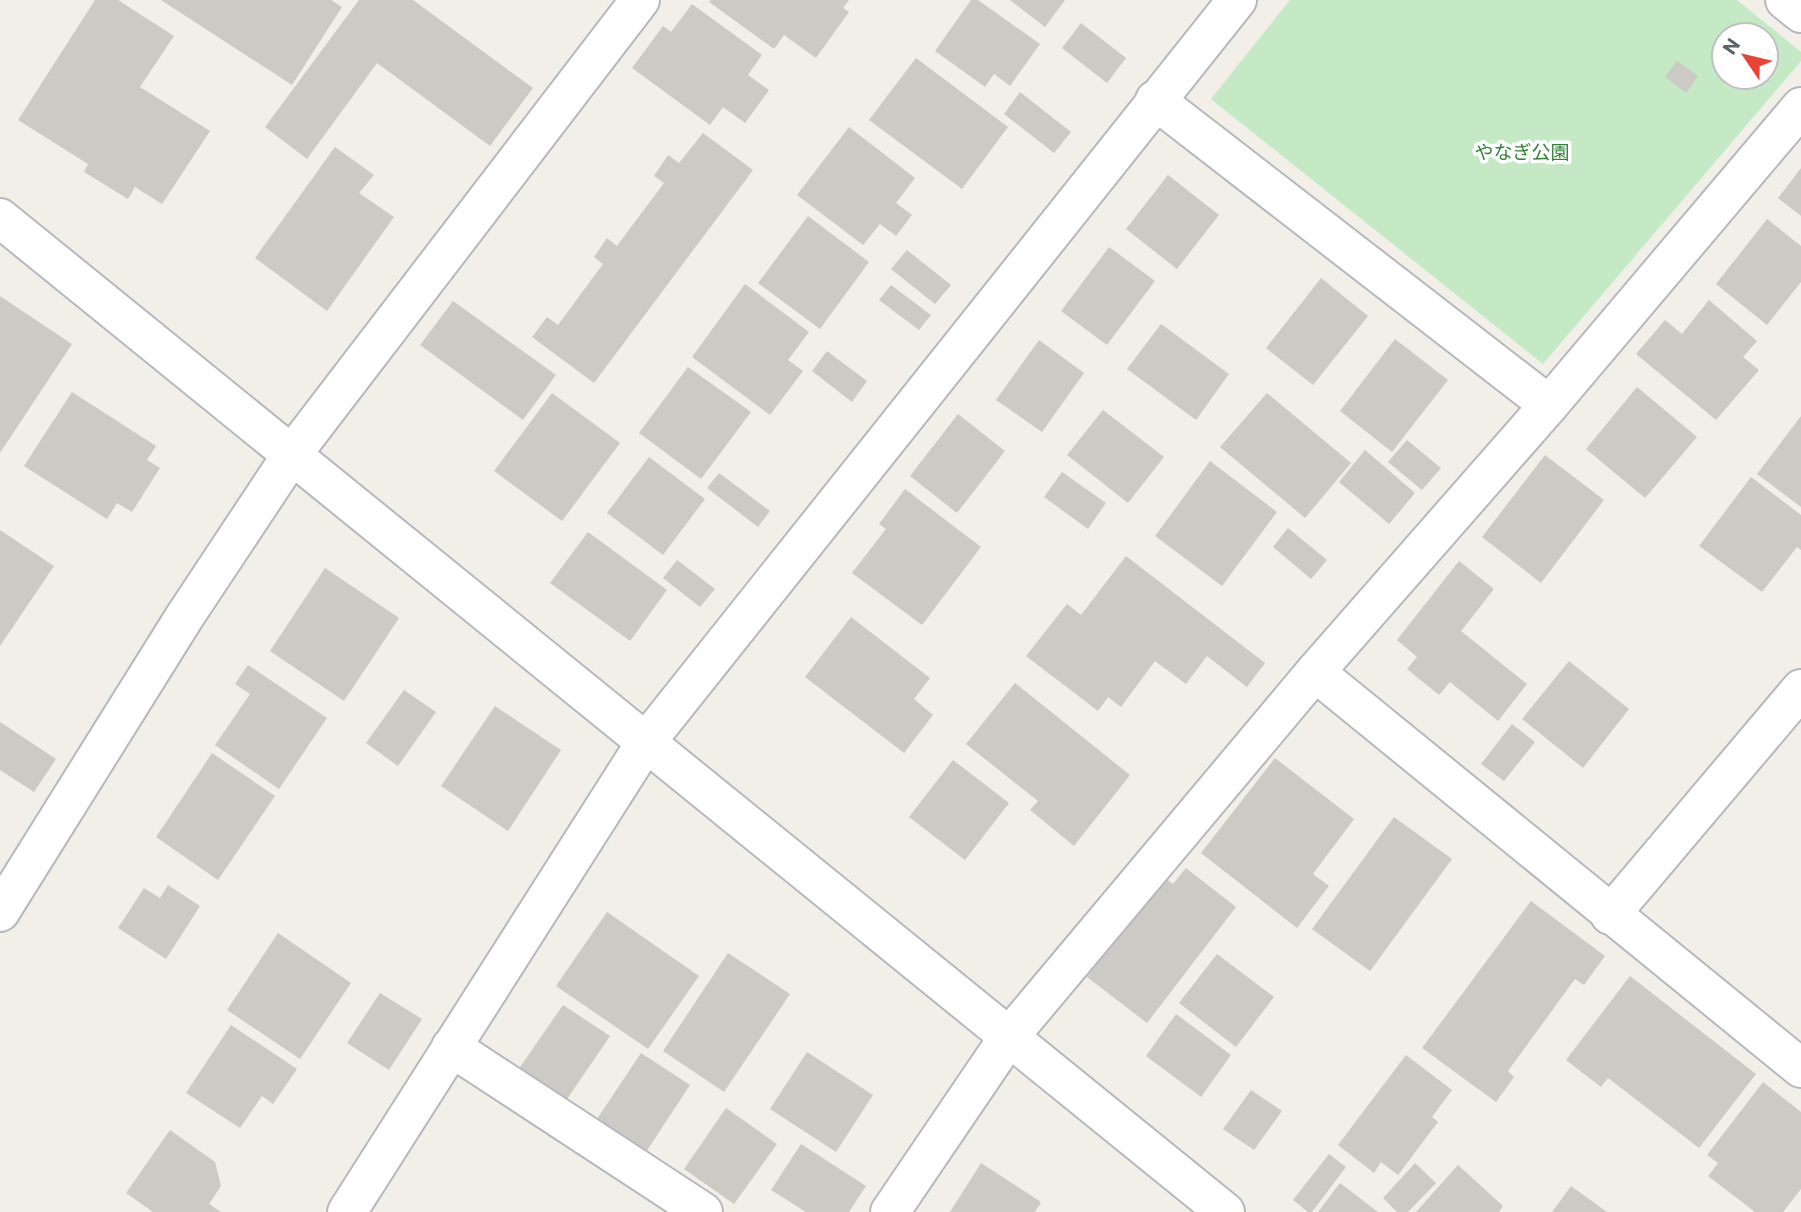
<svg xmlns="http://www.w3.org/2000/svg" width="1801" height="1212" font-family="Commissioner,'Noto Sans JP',sans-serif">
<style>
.green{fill:#c5e8c5;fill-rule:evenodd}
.building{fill:#cccac5}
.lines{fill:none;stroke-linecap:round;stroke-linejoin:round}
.minor-casing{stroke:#b5b8bc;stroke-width:42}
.minor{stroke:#fff;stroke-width:38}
.labels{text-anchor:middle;stroke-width:7;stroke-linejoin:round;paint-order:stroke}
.park-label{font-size:19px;fill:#348238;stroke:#fff}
</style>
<rect width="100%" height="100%" fill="#f1efe8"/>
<!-- green -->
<path class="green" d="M 1290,0 L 1737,0 L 1801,52 L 1801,61 L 1543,364 L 1211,99 ZM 1724,35 L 1766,35 L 1766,77 L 1724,77 Z"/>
<!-- building -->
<g class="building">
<path d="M 95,0 L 118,0 L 174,36 L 140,87 L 210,131 L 162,204 L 135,187 L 128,199 L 84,172 L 88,164 L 18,120 Z"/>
<path d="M 161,0 L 331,0 L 342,7 L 292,85 Z"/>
<path d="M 359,0 L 413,0 L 533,88 L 490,146 L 377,63 L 307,159 L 265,127 Z"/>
<path d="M 711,0 L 849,0 L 843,8 L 849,12 L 816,58 L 784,35 L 774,49 L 709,2 Z"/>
<path d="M 971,0 L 978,0 L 1040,44 L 1010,86 L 994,74 L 985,87 L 935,51 Z"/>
<path d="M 1010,0 L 1065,0 L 1045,27 Z"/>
<path d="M 692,4 L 762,55 L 748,75 L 769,90 L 745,123 L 723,107 L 710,125 L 632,68 L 663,26 L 671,32 Z"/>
<path d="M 1081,23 L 1126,58 L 1107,83 L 1062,48 Z"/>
<path d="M 916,58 L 1008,127 L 962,189 L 869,120 Z"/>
<path d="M 1677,61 L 1698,76 L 1686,93 L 1665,77 Z"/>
<path d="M 1020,92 L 1071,132 L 1054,153 L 1004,114 Z"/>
<path d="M 849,127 L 915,178 L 896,203 L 912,215 L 896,236 L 880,224 L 863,245 L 797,195 Z"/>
<path d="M 703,133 L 753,170 L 594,383 L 532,337 L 547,317 L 558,325 L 603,264 L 594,257 L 607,238 L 617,246 L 664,183 L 654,176 L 668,155 L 679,163 Z"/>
<path d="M 335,147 L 374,175 L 359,193 L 394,217 L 327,311 L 255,258 Z"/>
<path d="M 1801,168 L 1801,216 L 1778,198 Z"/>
<path d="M 1168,175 L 1219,215 L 1177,269 L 1126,229 Z"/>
<path d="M 808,216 L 869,262 L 820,329 L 758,283 Z"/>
<path d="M 1767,219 L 1801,246 L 1801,282 L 1767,325 L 1716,284 Z"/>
<path d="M 1109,247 L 1155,281 L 1107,345 L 1061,311 Z"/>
<path d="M 907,250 L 951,285 L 935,304 L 891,269 Z"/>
<path d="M 1321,278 L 1368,316 L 1313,385 L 1266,348 Z"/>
<path d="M 745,284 L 809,332 L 788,360 L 803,371 L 770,415 L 692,357 Z"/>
<path d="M 891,285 L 931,315 L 919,330 L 879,300 Z"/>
<path d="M 0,296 L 72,344 L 0,453 Z"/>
<path d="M 1709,300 L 1757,341 L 1743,357 L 1759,370 L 1716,420 L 1636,354 L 1665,320 L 1682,334 Z"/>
<path d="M 453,301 L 556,375 L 523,420 L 420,345 Z"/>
<path d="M 1161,324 L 1229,374 L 1196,420 L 1127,369 Z"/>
<path d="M 1395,339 L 1448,380 L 1392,452 L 1340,411 Z"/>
<path d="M 1039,340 L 1084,373 L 1042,432 L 996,400 Z"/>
<path d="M 827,351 L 867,381 L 852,402 L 812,371 Z"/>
<path d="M 688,367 L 751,412 L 701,479 L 639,433 Z"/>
<path d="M 1637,387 L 1697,437 L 1645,498 L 1586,449 Z"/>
<path d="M 72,392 L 156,446 L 147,460 L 160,468 L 132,512 L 117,503 L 107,519 L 24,466 Z"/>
<path d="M 552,393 L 620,443 L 562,521 L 494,471 Z"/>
<path d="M 1267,393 L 1351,463 L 1305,518 L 1220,447 Z"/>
<path d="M 1103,410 L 1164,457 L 1128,503 L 1067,455 Z"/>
<path d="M 958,414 L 1005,451 L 957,513 L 910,476 Z"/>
<path d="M 1801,416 L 1801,507 L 1757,474 Z"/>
<path d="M 1407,440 L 1441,468 L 1422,490 L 1388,462 Z"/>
<path d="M 1365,450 L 1415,493 L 1389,524 L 1339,482 Z"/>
<path d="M 1545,455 L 1604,500 L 1541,583 L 1482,537 Z"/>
<path d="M 649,457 L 705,499 L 663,555 L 607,513 Z"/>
<path d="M 1210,461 L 1277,512 L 1222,586 L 1155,536 Z"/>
<path d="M 1062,472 L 1106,503 L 1088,529 L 1044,497 Z"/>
<path d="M 719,473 L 770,511 L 758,527 L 707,488 Z"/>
<path d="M 1751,477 L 1801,515 L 1801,550 L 1797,547 L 1762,592 L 1699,546 Z"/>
<path d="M 905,489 L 981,547 L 922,625 L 852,573 L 886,529 L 879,524 Z"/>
<path d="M 1288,528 L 1327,560 L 1311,579 L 1273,547 Z"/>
<path d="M 0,530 L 54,566 L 0,646 Z"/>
<path d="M 588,532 L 667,590 L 630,641 L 550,583 Z"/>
<path d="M 1126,556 L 1265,663 L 1247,687 L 1207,656 L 1186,684 L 1155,661 L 1121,707 L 1108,697 L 1098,711 L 1026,656 L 1067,604 L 1081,615 Z"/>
<path d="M 677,560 L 715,589 L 700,607 L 663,578 Z"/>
<path d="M 1459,561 L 1494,589 L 1461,631 L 1527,684 L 1498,721 L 1450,682 L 1439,695 L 1407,669 L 1417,657 L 1397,640 Z"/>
<path d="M 325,568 L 399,618 L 344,701 L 270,651 Z"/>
<path d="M 851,617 L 930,678 L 914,699 L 933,715 L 904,753 L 805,677 Z"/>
<path d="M 1569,661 L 1629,709 L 1583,768 L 1522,719 Z"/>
<path d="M 248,665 L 327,718 L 279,789 L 215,745 L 250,694 L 235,684 Z"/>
<path d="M 1015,683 L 1130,775 L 1074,846 L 1030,810 L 1038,801 L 966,744 Z"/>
<path d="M 404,690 L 436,712 L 398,766 L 366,743 Z"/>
<path d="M 495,706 L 561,750 L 508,831 L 441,786 Z"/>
<path d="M 0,722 L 56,759 L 34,792 L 0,770 Z"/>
<path d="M 1512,724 L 1535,742 L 1504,781 L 1481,764 Z"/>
<path d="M 212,753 L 275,796 L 218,880 L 156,837 Z"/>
<path d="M 1275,758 L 1354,819 L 1313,874 L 1329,886 L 1297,928 L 1201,853 Z"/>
<path d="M 953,760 L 1009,803 L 965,860 L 909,817 Z"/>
<path d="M 1394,817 L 1452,859 L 1370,971 L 1312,929 Z"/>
<path d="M 1186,868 L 1236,907 L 1147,1023 L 1087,977 L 1164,877 L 1173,884 Z"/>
<path d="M 168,885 L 200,906 L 166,959 L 118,928 L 144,888 L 160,898 Z"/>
<path d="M 1531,901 L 1605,956 L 1584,985 L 1575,979 L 1508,1071 L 1514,1077 L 1496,1102 L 1422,1048 Z"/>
<path d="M 607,912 L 699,976 L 648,1049 L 556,986 Z"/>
<path d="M 278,933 L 351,983 L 300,1059 L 227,1010 Z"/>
<path d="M 728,953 L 790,994 L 724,1092 L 663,1051 Z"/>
<path d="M 1217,954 L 1274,997 L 1236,1047 L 1179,1003 Z"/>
<path d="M 1630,976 L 1756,1074 L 1699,1148 L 1608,1078 L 1601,1087 L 1566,1060 Z"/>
<path d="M 380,993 L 422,1019 L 389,1070 L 347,1043 Z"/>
<path d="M 563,1005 L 610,1036 L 565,1102 L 518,1070 Z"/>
<path d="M 1176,1014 L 1231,1055 L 1201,1097 L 1146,1056 Z"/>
<path d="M 231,1025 L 297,1069 L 273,1104 L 262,1096 L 240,1128 L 186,1093 Z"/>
<path d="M 807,1052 L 873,1095 L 836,1152 L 770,1109 Z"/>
<path d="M 641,1053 L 690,1085 L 646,1152 L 597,1119 Z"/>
<path d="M 1406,1055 L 1452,1090 L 1432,1117 L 1438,1122 L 1398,1175 L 1381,1162 L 1374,1173 L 1338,1145 Z"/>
<path d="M 1763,1082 L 1801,1112 L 1801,1189 L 1783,1212 L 1755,1212 L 1708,1176 L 1718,1163 L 1707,1155 Z"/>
<path d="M 1251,1090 L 1282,1111 L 1254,1150 L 1223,1129 Z"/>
<path d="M 726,1108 L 777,1144 L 734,1204 L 684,1169 Z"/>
<path d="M 170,1130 L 215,1162 L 221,1186 L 209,1204 L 221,1212 L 153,1212 L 126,1193 Z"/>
<path d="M 801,1144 L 866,1186 L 849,1212 L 806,1212 L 771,1190 Z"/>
<path d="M 1329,1154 L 1346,1167 L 1312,1212 L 1308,1212 L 1293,1200 Z"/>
<path d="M 981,1163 L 1041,1202 L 1035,1212 L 950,1212 Z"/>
<path d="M 1415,1163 L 1436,1183 L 1408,1212 L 1397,1212 L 1383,1198 Z"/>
<path d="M 1458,1165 L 1503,1206 L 1499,1212 L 1416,1212 Z"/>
<path d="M 1340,1183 L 1378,1212 L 1318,1212 Z"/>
<path d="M 1571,1186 L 1607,1212 L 1552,1212 Z"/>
</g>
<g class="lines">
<defs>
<g id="minor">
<path d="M 1785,0 L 1801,13"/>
<path d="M 1155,100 L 1549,405"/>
<path d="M 0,218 L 1225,1212"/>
<path d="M 1315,672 L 1801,1068"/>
<path d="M 0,912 L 185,616 L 293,453 L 640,0"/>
<path d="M 1610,915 L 1801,689"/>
<path d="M 451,1047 L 703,1212"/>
<path d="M 347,1212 L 646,742 L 1237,0"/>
<path d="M 890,1212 L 1008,1038 L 1315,672 L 1549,405 L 1801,107"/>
</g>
</defs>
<!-- minor casing -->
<use href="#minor" class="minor-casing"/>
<!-- minor -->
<use href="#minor" class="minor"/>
</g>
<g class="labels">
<!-- park labels -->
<g class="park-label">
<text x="1522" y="159">やなぎ公園</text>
</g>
</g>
<!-- north arrow -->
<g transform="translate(1745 56) rotate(305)"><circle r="33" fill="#ffffff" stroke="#bfc1c3" stroke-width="2"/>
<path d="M0-5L12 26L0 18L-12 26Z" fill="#ea4335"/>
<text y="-10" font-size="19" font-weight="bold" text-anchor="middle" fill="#5f6368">N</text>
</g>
</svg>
